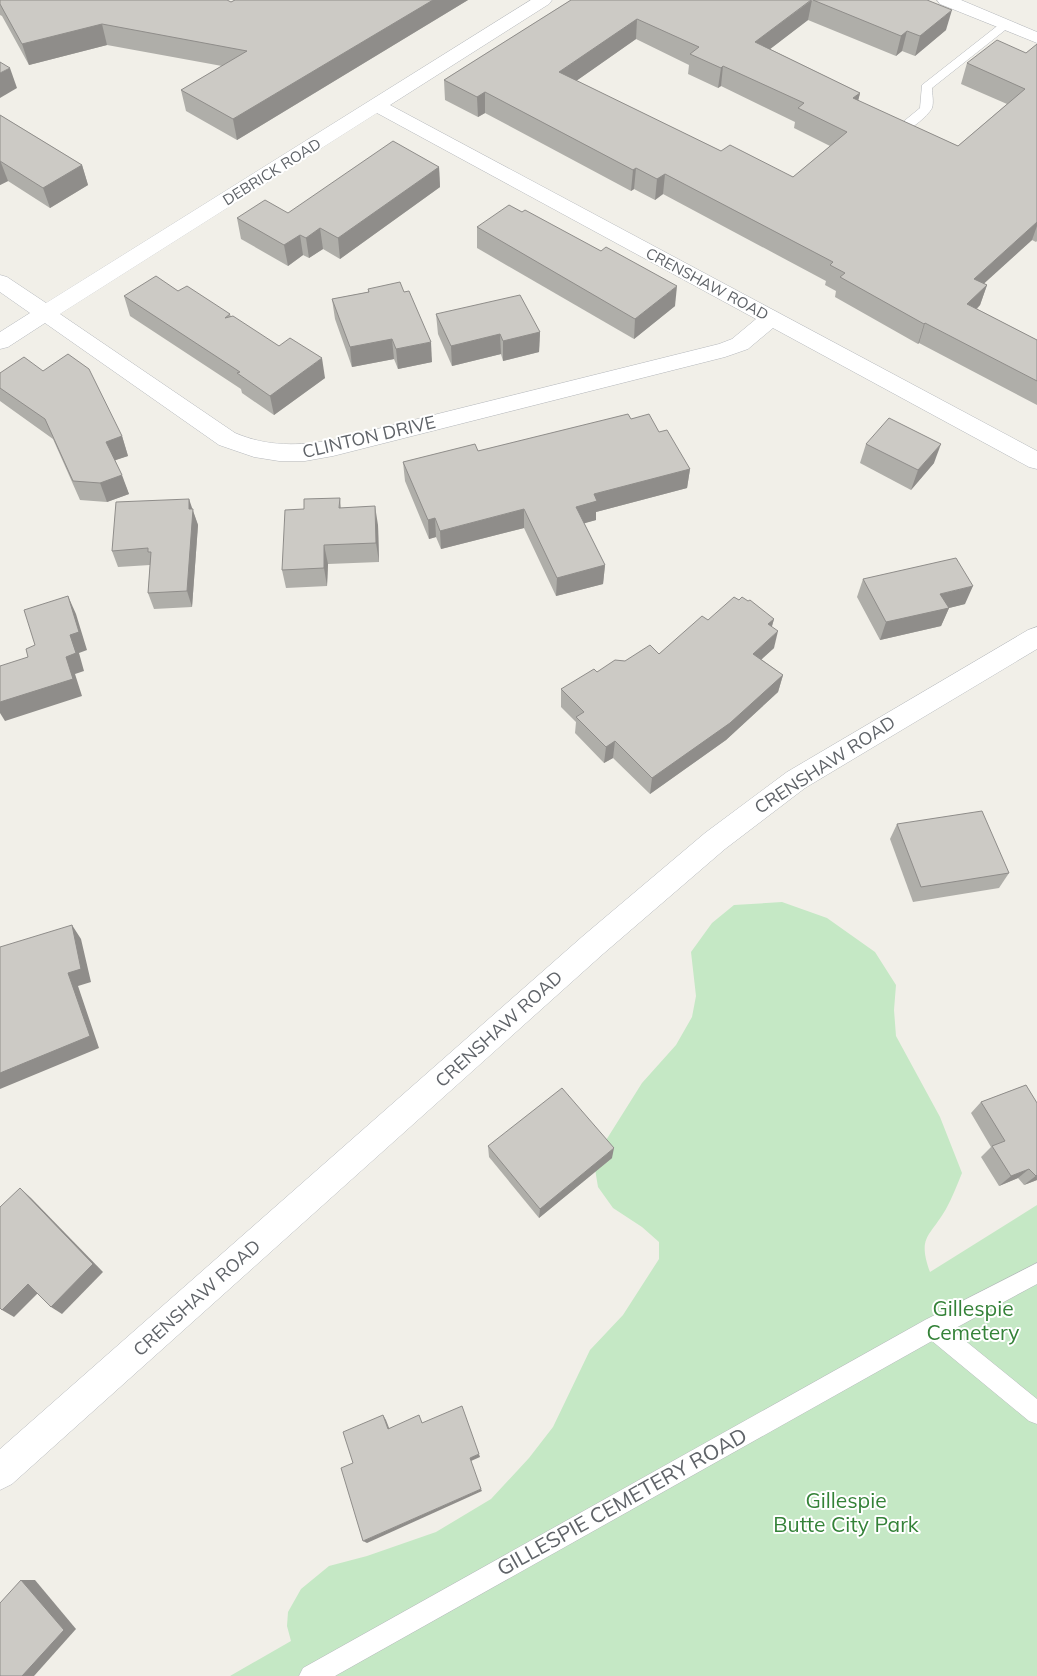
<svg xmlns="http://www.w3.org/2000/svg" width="1037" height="1676" font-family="Mulish,sans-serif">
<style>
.green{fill:#c5e8c5}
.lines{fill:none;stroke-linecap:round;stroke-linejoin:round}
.service-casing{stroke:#b5b8bc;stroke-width:1}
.minor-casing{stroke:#b5b8bc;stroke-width:1}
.service{fill:#fff;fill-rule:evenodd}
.minor{fill:#fff;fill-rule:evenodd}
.wall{fill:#afaea9;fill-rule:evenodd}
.shaded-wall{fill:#8f8d8a}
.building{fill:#cccac5;stroke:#8f8d8a;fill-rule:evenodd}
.labels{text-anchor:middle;stroke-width:4;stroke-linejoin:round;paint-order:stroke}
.far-street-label{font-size:15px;fill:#5f6368;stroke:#fff}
.street-label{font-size:18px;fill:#5f6368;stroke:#fff}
.near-park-label{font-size:21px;fill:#348238;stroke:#fff}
.near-street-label{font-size:21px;fill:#5f6368;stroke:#fff}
</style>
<rect width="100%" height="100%" fill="#f1efe8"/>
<!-- green -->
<path class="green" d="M 782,902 L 827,918 L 875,952 L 896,985 L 894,1010 L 896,1036 L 940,1117 L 962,1173 C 957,1185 952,1198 946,1209 C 930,1237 917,1236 930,1272 L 1037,1205 L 1037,1676 L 230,1676 L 291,1641 L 287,1626 L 288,1612 L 301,1589 L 329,1566 L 367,1556 L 436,1532 L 491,1499 L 529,1458 L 553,1427 L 590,1350 L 623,1315 L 659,1259 L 659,1242 L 642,1227 L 613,1208 L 598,1187 L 595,1169 L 603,1145 L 642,1083 L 676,1045 L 692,1017 L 696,996 L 691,952 L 712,923 L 734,905 Z"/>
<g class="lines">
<defs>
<g id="service">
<path d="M 1005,22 L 1011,25 L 1009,27 L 932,88 C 932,94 934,102 932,108 C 928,116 907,134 898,132 L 896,129 L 898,126 L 920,108 L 922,85 L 1001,23 Z"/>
<path d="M 1037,1263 L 1037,1284 L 952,1330 L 1037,1399 L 1037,1424 L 1029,1421 L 932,1341 L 335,1676 L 299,1676 L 303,1668 L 925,1320 Z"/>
</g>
<g id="minor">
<path d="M 531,0 L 552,0 L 549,4 L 390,105 L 1037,451 L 1037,469 L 1029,467 L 773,328 L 748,349 L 725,357 L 333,456 L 305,461 L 279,461 L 254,457 L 219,445 L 45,323 L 8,347 L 0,349 L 0,332 L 30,313 L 0,292 L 0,275 L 7,277 L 46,303 ZM 377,113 L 756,319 L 732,339 L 719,344 L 333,440 C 298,446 268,447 235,433 L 60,314 Z"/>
<path d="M 937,0 L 961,0 L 1037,32 L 1037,43 L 940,4 Z"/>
<path d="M 1037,627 L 1037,649 L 805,788 L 725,849 L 603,954 L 12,1484 L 0,1490 L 0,1449 L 583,936 L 705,833 L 787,772 L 1028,630 Z"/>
</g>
</defs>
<!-- service casing -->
<use href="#service" class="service-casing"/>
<!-- minor casing -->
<use href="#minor" class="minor-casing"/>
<!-- service -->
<use href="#service" class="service"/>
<!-- minor -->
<use href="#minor" class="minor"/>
</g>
<!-- wall -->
<g class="wall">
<path d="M 0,0 L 231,2 L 235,0 L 468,0 L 237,140 L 186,111 L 181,90 L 222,66 L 107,45 L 29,65 L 2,16 L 0,15 Z"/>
<path d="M 571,0 L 927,0 L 946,30 L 915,56 L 902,51 L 896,56 L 808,20 L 770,49 L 860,93 L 858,101 L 958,146 L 1007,104 L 961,84 L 967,63 L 1026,53 L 1037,44 L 1037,241 L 1036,242 L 1032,240 L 984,283 L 987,285 L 980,305 L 977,309 L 1037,340 L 1037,405 L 919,343 L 918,344 L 835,297 L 836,291 L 825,285 L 826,281 L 663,194 L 655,200 L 634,189 L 631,191 L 485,113 L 478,117 L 445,100 L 444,80 ZM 636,39 L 689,65 L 688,74 L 718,88 L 721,86 L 795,122 L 794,128 L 830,146 L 793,177 L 721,151 L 576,81 Z"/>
<path d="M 0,115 L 82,165 L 88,185 L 50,208 L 8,181 L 0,185 Z"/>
<path d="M 439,167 L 440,187 L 340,259 L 323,249 L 309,258 L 303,255 L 288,266 L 241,239 L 237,218 L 288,213 Z"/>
<path d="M 522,212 L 601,251 L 675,306 L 634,339 L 477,248 L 477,227 Z"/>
<path d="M 368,289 L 432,362 L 398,369 L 394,359 L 352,367 L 335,319 L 332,299 L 368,292 Z"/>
<path d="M 178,291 L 230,314 L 231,317 L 325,378 L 274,415 L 242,393 L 241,389 L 130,316 L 124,296 Z"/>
<path d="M 436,314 L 540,332 L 539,352 L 503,361 L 501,354 L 452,366 L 438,334 Z"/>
<path d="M 0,373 L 122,436 L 128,456 L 115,460 L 129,494 L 107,502 L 80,500 L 53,439 L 0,401 Z"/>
<path d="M 631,419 L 659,432 L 690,469 L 687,488 L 596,512 L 596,520 L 584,523 L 605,565 L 603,584 L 556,596 L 524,528 L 441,549 L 436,537 L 429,539 L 405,481 L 403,462 L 478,451 Z"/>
<path d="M 866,444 L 934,463 L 911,490 L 860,463 Z"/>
<path d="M 340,498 L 341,508 L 378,525 L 379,562 L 328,564 L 327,586 L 286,588 L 282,570 L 304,509 Z"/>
<path d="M 192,509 L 198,525 L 192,607 L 154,609 L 148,593 L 150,565 L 118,567 L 112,551 Z"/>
<path d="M 863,579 L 965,604 L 949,608 L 941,626 L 880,640 L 857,597 Z"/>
<path d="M 739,600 L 774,619 L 772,626 L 774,648 L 761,659 L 783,675 L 778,692 L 726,740 L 650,794 L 613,758 L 604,763 L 575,733 L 576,722 L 561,707 L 561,689 L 597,672 L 625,661 L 659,654 Z"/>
<path d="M 897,824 L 1009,873 L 999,888 L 913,902 L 890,839 Z"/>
<path d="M 1026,1085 L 1037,1180 L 1024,1185 L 1018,1178 L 999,1186 L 981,1157 L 991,1147 L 971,1113 L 981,1102 Z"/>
<path d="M 488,1146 L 612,1158 L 539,1218 L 489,1157 Z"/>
</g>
<!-- shaded-wall -->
<g class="shaded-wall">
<path d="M 433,0 L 468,0 L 237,140 L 233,119 Z"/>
<path d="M 812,0 L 808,20 L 752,63 L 755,42 Z"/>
<path d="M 952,10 L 946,30 L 915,56 L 920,36 Z"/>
<path d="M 637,19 L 636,39 L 559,93 L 559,72 Z"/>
<path d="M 102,24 L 107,45 L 29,65 L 22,44 Z"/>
<path d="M 907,31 L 902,51 L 896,56 L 901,36 Z"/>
<path d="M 723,66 L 721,86 L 718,88 L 721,68 Z"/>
<path d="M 10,68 L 17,88 L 0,98 L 0,73 Z"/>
<path d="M 485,92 L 485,113 L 478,117 L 477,97 Z"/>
<path d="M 860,93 L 855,113 L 853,98 Z"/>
<path d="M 0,160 L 8,181 L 0,185 Z"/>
<path d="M 82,165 L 88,185 L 50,208 L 43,188 Z"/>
<path d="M 439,167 L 440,187 L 340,259 L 338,238 Z"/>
<path d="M 636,168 L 634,189 L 631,191 L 633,170 Z"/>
<path d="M 665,174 L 663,194 L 655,200 L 657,179 Z"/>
<path d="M 1037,222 L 1037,226 L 1032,240 L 967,299 L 974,279 Z"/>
<path d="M 320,228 L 323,249 L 309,258 L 306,238 Z"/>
<path d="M 300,235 L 303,255 L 288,266 L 284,245 Z"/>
<path d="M 987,285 L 980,305 L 961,324 L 967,304 Z"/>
<path d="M 677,286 L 675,306 L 634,339 L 635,319 Z"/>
<path d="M 925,323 L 919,343 L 918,344 L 924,324 Z"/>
<path d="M 540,332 L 539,352 L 503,361 L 503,341 Z"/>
<path d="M 500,334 L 501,354 L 452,366 L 451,346 Z"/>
<path d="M 392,339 L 394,359 L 352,367 L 350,347 Z"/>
<path d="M 431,342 L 432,362 L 398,369 L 396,349 Z"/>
<path d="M 322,358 L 325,378 L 274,415 L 270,396 Z"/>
<path d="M 122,436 L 128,456 L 113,461 L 106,442 Z"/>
<path d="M 941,444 L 934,463 L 911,490 L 918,470 Z"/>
<path d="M 690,469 L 687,488 L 596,512 L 596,520 L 575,526 L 576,507 L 594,494 Z"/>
<path d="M 122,475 L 129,494 L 107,502 L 100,483 Z"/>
<path d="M 189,499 L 198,525 L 192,607 L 187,591 Z"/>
<path d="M 375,506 L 378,525 L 379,562 L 376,543 Z"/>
<path d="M 524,509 L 524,528 L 441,549 L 440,531 Z"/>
<path d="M 435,518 L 436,537 L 429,539 L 428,520 Z"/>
<path d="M 324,545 L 328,564 L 327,586 L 324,568 Z"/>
<path d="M 605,565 L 603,584 L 556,596 L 557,578 Z"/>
<path d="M 973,586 L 965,604 L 949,608 L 941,626 L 880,640 L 886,622 L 940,594 Z"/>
<path d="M 68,596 L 76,614 L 87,650 L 79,653 L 84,671 L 75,674 L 82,696 L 5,721 L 0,713 L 0,702 L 66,657 L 70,635 Z"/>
<path d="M 774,619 L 769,636 L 768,624 Z"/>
<path d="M 778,631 L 774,648 L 749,671 L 753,654 Z"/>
<path d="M 783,675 L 778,692 L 726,740 L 650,794 L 652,778 Z"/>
<path d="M 615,741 L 613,758 L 604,763 L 606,747 Z"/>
<path d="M 72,925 L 81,939 L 91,982 L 78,986 L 99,1048 L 0,1089 L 0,1073 L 68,973 Z"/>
<path d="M 614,1148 L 612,1158 L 539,1218 L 540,1209 Z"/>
<path d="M 1029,1169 L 1018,1178 L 999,1186 L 1011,1176 Z"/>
<path d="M 1037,1175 L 1037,1180 L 1024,1185 Z"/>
<path d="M 20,1188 L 31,1198 L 103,1272 L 62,1314 L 51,1307 Z"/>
<path d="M 28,1284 L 40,1291 L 14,1317 L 2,1310 Z"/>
<path d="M 383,1415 L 386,1420 L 391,1433 L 388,1429 Z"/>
<path d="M 479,1454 L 480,1457 L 471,1461 L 470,1458 Z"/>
<path d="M 481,1489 L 482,1491 L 367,1543 L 363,1541 Z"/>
<path d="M 21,1580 L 35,1580 L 76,1629 L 34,1676 L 22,1676 Z"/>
</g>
<!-- building -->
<g class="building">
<path d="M 0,0 L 227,0 L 231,2 L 235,0 L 433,0 L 233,119 L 181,90 L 247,51 L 102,24 L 22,44 L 0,4 Z"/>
<path d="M 571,0 L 811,0 L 755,42 L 860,93 L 853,98 L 958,146 L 1025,89 L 967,63 L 997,40 L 1026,53 L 1037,44 L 1037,222 L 974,279 L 987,285 L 967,304 L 1037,340 L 1037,381 L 925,323 L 924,324 L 840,277 L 845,273 L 830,265 L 833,262 L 665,174 L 657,179 L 636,168 L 633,170 L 485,92 L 477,97 L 444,80 ZM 637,19 L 699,47 L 690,54 L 721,68 L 723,66 L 804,103 L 798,108 L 847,132 L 793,177 L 730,145 L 721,151 L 559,72 Z"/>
<path d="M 813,0 L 927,0 L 952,10 L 920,36 L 907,31 L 901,36 Z"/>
<path d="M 0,62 L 10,68 L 0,73 Z"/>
<path d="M 0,115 L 82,165 L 43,188 L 0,161 Z"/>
<path d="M 393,141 L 439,167 L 338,238 L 320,228 L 306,238 L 300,235 L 284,245 L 237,218 L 265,200 L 288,213 Z"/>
<path d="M 509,205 L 522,212 L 525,210 L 601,251 L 606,247 L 677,286 L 635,319 L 477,227 Z"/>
<path d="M 156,276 L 178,291 L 187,286 L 230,314 L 225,318 L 233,316 L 279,346 L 290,338 L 322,358 L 270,396 L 237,373 L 240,372 L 124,296 Z"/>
<path d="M 400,282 L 404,292 L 409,291 L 431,342 L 396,349 L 392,339 L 350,347 L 332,299 L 369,292 L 368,289 Z"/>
<path d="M 520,295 L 540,332 L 503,341 L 500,334 L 451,346 L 436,314 Z"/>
<path d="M 68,354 L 89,369 L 122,436 L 106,442 L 122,475 L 100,483 L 73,481 L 45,419 L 0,388 L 0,373 L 24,357 L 43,371 Z"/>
<path d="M 628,414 L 631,419 L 649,414 L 659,432 L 667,430 L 690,469 L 594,494 L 597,501 L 576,507 L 605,565 L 557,578 L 524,509 L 440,531 L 435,518 L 428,520 L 403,462 L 475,444 L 478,451 Z"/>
<path d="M 889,418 L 941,444 L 918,470 L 866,444 Z"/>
<path d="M 340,498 L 339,508 L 375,506 L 376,543 L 324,545 L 324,568 L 282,570 L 285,510 L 304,509 L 304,499 Z"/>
<path d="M 189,499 L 189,509 L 193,509 L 187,591 L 148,593 L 151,552 L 148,552 L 148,548 L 112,551 L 116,502 Z"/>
<path d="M 956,558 L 973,586 L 940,594 L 949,608 L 886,622 L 863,579 Z"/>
<path d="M 68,596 L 79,632 L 70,635 L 76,653 L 66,657 L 73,679 L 0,702 L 0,666 L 28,657 L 26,649 L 35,645 L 24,610 Z"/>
<path d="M 734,597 L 739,600 L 742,597 L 748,601 L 750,600 L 774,619 L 768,624 L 778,631 L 753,654 L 783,675 L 730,723 L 652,778 L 615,741 L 606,747 L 576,717 L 584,712 L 561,689 L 594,669 L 597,672 L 615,660 L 625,661 L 650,645 L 659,654 L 702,616 L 708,620 Z"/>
<path d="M 982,811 L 1009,873 L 921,887 L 897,824 Z"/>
<path d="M 72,925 L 81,969 L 68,973 L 90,1036 L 0,1073 L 0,947 Z"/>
<path d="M 1026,1085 L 1037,1103 L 1037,1175 L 1036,1176 L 1029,1169 L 1011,1176 L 992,1146 L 1005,1141 L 981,1102 Z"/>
<path d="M 562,1088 L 614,1148 L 540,1209 L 488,1146 Z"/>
<path d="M 20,1188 L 93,1264 L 51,1307 L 28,1284 L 2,1310 L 0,1308 L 0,1207 Z"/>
<path d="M 462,1406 L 479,1454 L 470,1458 L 481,1489 L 363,1541 L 341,1468 L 353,1463 L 343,1432 L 383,1415 L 388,1429 L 419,1415 L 422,1423 Z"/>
<path d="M 21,1580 L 64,1630 L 22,1676 L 0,1676 L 0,1603 Z"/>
</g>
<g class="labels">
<!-- far-street labels -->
<g class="far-street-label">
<text transform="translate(272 172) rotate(-32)" y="5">DEBRICK ROAD</text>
<text transform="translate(707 284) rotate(28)" y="5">CRENSHAW ROAD</text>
</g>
<!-- street labels -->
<g class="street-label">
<text transform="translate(369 437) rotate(-13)" y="6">CLINTON DRIVE</text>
<text transform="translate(825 765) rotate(-33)" y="6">CRENSHAW ROAD</text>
<text transform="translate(499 1029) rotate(-42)" y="6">CRENSHAW ROAD</text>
<text transform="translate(197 1298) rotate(-42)" y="6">CRENSHAW ROAD</text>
</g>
<!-- near-park labels -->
<g class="near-park-label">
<text x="973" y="1316">Gillespie<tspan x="973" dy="24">Cemetery</tspan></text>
<text x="846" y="1508">Gillespie<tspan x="846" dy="24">Butte City Park</tspan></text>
</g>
<!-- near-street labels -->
<g class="near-street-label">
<text transform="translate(622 1502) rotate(-29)" y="7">GILLESPIE CEMETERY ROAD</text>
</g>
</g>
</svg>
